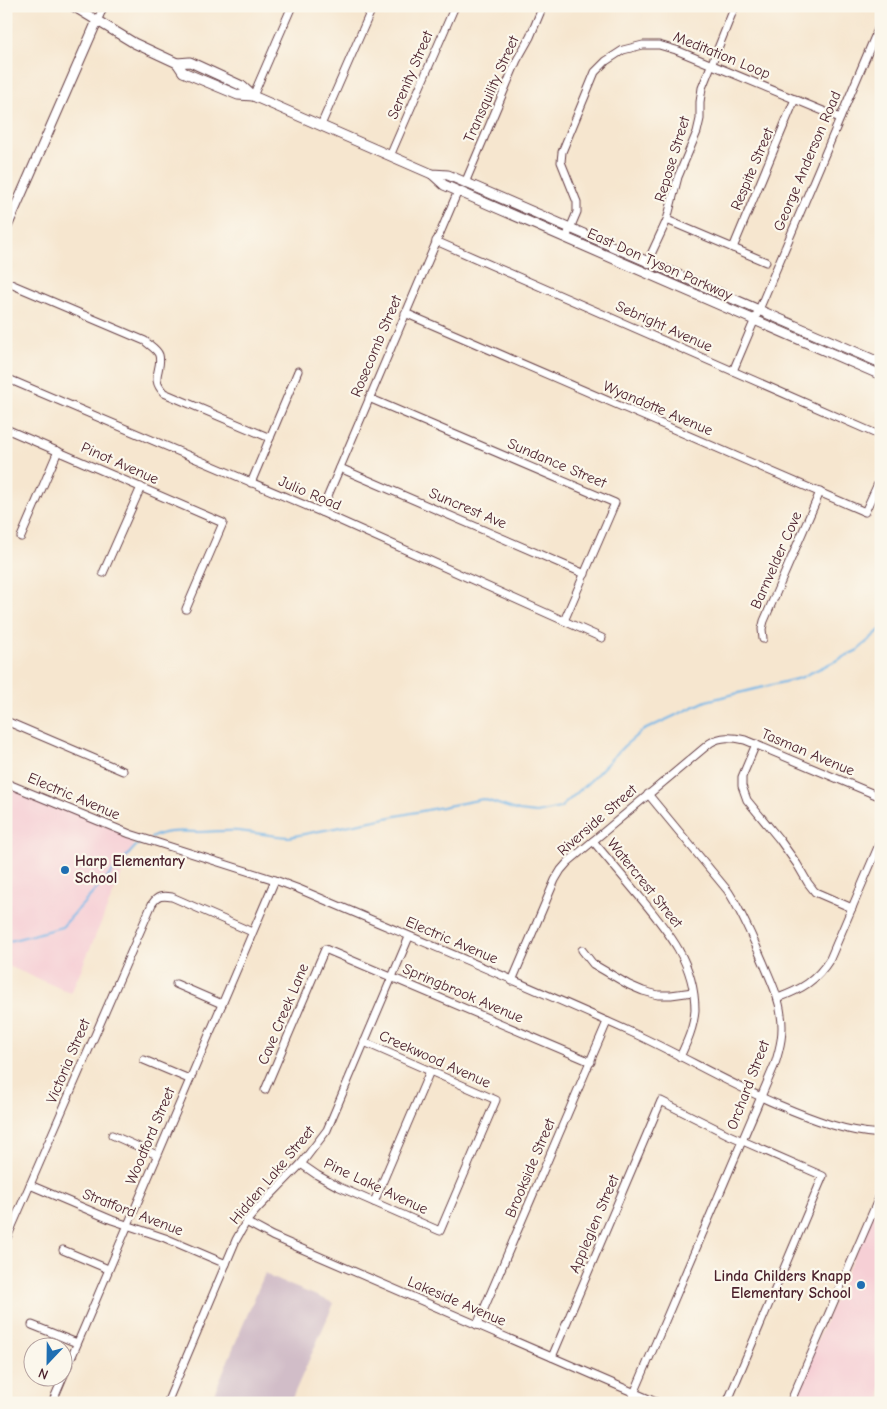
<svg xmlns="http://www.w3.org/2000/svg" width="887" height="1409" font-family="'Comic Neue',sans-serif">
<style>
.built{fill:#f6cfd5}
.industrial{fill:#d1bdc8}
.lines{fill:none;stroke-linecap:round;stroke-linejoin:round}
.stream{stroke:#73b6e8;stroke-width:2}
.minor-casing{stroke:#643d44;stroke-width:9}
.major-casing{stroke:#643d44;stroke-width:11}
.minor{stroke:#fff;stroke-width:7}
.major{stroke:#fff;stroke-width:9}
.poi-dot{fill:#1f6fb2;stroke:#fbf7ec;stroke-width:2}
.labels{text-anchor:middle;stroke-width:4.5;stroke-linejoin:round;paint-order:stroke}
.street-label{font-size:15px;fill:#4a1f2b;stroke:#fbf7ec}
.poi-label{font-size:15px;font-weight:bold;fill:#4a1f2b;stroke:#fbf7ec;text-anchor:start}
</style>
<rect width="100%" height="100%" fill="#fbf7ec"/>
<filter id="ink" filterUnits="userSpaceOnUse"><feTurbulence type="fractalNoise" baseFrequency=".02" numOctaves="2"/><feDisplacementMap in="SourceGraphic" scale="10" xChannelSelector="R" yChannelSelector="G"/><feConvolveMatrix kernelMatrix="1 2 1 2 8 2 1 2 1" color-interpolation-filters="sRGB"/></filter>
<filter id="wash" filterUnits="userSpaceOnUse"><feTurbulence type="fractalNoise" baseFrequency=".0096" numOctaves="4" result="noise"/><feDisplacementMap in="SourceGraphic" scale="20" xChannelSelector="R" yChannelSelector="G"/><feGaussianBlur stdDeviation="1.12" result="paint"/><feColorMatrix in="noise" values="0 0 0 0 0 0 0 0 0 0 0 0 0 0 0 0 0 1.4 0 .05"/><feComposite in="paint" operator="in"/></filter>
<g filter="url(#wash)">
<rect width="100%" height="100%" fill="#f6e6cf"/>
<!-- built -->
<g class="built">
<path d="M 6,783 L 130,834 L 134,845 L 71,993 L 6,965 Z"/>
<path d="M 881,1193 L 881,1403 L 790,1403 Z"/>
</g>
<!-- industrial -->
<path class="industrial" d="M 265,1273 L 272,1278 L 334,1303 L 290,1403 L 210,1403 Z"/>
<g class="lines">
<!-- stream -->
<g class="stream">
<path d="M 151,838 C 166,829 184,832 201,832 C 213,832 227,830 239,831 C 256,833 272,836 289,837 L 483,799 L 519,811 L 536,813 L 560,808 L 590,781 L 624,746 L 642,731 L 706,701 L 800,678 L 858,650 L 881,629"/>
<path d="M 6,942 L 62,927 L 136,846 L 145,841"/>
</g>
</g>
</g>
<g filter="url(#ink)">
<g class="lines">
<defs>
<g id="minor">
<path d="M 97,21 L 104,6"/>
<path d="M 253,96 L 292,6"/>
<path d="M 321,125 L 373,6"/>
<path d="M 390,156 L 455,6"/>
<path d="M 465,183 L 517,60 L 530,37 L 543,6"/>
<path d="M 667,220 L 766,262"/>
<path d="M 566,238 L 577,212 L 577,202 L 561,162 L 562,152 L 595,72 L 606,61 L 623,50 L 643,45 L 659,45 L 676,50 L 840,118"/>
<path d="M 436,241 L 881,436"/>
<path d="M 733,248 L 795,99"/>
<path d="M 647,263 L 667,220 L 678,177 L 697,132 L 700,119 L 700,102 L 702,88 L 735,6"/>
<path d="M 6,282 L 145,341 C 149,345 157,349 159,355 C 163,370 149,377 164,393 L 270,438"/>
<path d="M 405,313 L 865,512 L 881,477"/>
<path d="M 733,371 L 881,22"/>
<path d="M 6,378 L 321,512 L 602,638"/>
<path d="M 369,398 L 615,503 L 564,621"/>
<path d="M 6,429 L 223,523 L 186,609"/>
<path d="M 340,468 L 585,574"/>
<path d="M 251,483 L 298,371"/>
<path d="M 321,512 L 458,191"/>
<path d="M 21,537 L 58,451"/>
<path d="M 103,573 L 141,487"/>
<path d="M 763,639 L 762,629 L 764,621 L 820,492"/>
<path d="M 6,721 L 123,771"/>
<path d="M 756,744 L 742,777 L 742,786 L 747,800 L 779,839 L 797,864 L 808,883 L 815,892 L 852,908"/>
<path d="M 6,783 L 130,834 L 275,880 L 299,889 C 411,937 523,983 633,1033 C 683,1056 729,1084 779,1105 C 812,1119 845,1132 881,1134"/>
<path d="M 593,841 C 608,859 624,878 639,896 C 668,931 695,963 695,1010 C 694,1027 687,1042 680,1057"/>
<path d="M 582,950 L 593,964 L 629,985 L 643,991 L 658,995 L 671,995 L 693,992"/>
<path d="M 512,981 L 555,880 L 561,870 L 568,862 L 710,743 C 721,736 732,737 745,740 L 881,797"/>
<path d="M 176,984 L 222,1004"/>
<path d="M 778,998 C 802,989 816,981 830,959 L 881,840"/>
<path d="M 144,1060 L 189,1079"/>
<path d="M 265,1090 L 325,949 L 591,1062"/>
<path d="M 112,1135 L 157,1155"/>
<path d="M 301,1164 L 317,1175 L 337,1186 L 440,1231 L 496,1100 L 364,1042"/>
<path d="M 30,1185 L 112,1220 L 165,1238 L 226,1264"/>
<path d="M 374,1202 L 430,1071"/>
<path d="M 246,1222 L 272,1236 L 658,1403"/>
<path d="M 6,1240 L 152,904 C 157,896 162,895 172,897 L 252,932"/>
<path d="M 63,1250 L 108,1269"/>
<path d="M 32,1325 L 77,1343"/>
<path d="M 477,1325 L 607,1022"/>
<path d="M 552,1357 L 661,1101 L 729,1135 L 823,1176 L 727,1403"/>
<path d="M 6,1401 L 10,1403"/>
<path d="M 52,1403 L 275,880"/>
<path d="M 167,1403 L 236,1240 L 246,1222 L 258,1208 L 301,1164 L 327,1130 L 409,937"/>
<path d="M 630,1403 L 775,1064 C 780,1048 784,1032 781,1015 C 779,997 771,981 764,964 C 753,939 743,914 728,891 L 648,794"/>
<path d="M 790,1403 L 881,1193"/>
</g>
<g id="major">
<path d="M 73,6 L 134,43 L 177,63 L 190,62 L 242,86 L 253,96"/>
<path d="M 177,63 L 183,72 L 238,95 L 253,96 L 432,174 L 448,175 L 881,363"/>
<path d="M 432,174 L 444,185 L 881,375"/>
<path d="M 6,229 L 97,21"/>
</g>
</defs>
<!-- minor casing -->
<use href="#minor" class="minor-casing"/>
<!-- major casing -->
<use href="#major" class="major-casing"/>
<!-- minor -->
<use href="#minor" class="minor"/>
<!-- major -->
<use href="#major" class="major"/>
</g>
</g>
<!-- markers -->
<g class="poi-dot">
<circle cx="65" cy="870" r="5"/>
<circle cx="861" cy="1285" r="5"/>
</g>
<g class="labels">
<!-- street labels -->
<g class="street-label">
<text transform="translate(722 55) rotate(22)" y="5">Meditation Loop</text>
<text transform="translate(410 75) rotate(-67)" y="5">Serenity Street</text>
<text transform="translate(491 89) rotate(-66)" y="5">Transquility Street</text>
<text transform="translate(672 159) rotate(-73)" y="5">Repose Street</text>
<text transform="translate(807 161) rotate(-67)" y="5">George Anderson Road</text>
<text transform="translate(752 169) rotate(-67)" y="5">Respite Street</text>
<text transform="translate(660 264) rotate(24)" y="5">East Don Tyson Parkway</text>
<text transform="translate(664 326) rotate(24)" y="5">Sebright Avenue</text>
<text transform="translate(376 346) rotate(-67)" y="5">Rosecomb Street</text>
<text transform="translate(658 408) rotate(23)" y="5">Wyandotte Avenue</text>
<text transform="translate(120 463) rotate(24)" y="5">Pinot Avenue</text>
<text transform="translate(557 463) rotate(23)" y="5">Sundance Street</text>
<text transform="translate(310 493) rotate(23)" y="5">Julio Road</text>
<text transform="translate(468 508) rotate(23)" y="5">Suncrest Ave</text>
<text transform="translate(776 560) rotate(-66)" y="5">Barnvelder Cove</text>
<text transform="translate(808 752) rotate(23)" y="5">Tasman Avenue</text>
<text transform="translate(74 796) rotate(23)" y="5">Electric Avenue</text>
<text transform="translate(597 820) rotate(-41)" y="5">Riverside Street</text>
<text transform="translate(645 883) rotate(51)" y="5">Watercrest Street</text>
<text transform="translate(452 940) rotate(23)" y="5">Electric Avenue</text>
<text transform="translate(463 993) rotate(23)" y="5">Springbrook Avenue</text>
<text transform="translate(283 1014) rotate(-67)" y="5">Cave Creek Lane</text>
<text transform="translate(435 1059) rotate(24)" y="5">Creekwood Avenue</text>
<text transform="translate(68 1061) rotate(-67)" y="5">Victoria Street</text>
<text transform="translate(748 1085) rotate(-69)" y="5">Orchard Street</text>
<text transform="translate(150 1136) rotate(-67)" y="5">Woodford Street</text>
<text transform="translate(530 1168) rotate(-67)" y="5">Brookside Street</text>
<text transform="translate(272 1175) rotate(-50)" y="5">Hidden Lake Street</text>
<text transform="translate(376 1186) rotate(25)" y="5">Pine Lake Avenue</text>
<text transform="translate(133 1212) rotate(21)" y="5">Stratford Avenue</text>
<text transform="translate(594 1224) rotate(-67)" y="5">Appleglen Street</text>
<text transform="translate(457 1301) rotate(23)" y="5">Lakeside Avenue</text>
</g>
<!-- poi labels -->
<g class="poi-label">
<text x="75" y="866">Harp Elementary<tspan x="75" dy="17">School</tspan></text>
<text x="851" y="1281" text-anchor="end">Linda Childers Knapp<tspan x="851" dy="17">Elementary School</tspan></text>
</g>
</g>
<!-- margin -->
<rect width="887" height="1409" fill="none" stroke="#fbf7ec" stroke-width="25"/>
<!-- north arrow -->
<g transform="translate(48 1362) rotate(202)"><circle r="24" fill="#fbf7ec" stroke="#b4a19f"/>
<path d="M0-4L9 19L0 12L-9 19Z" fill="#1f6fb2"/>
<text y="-8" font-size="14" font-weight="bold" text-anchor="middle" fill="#4a1f2b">N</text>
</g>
</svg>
